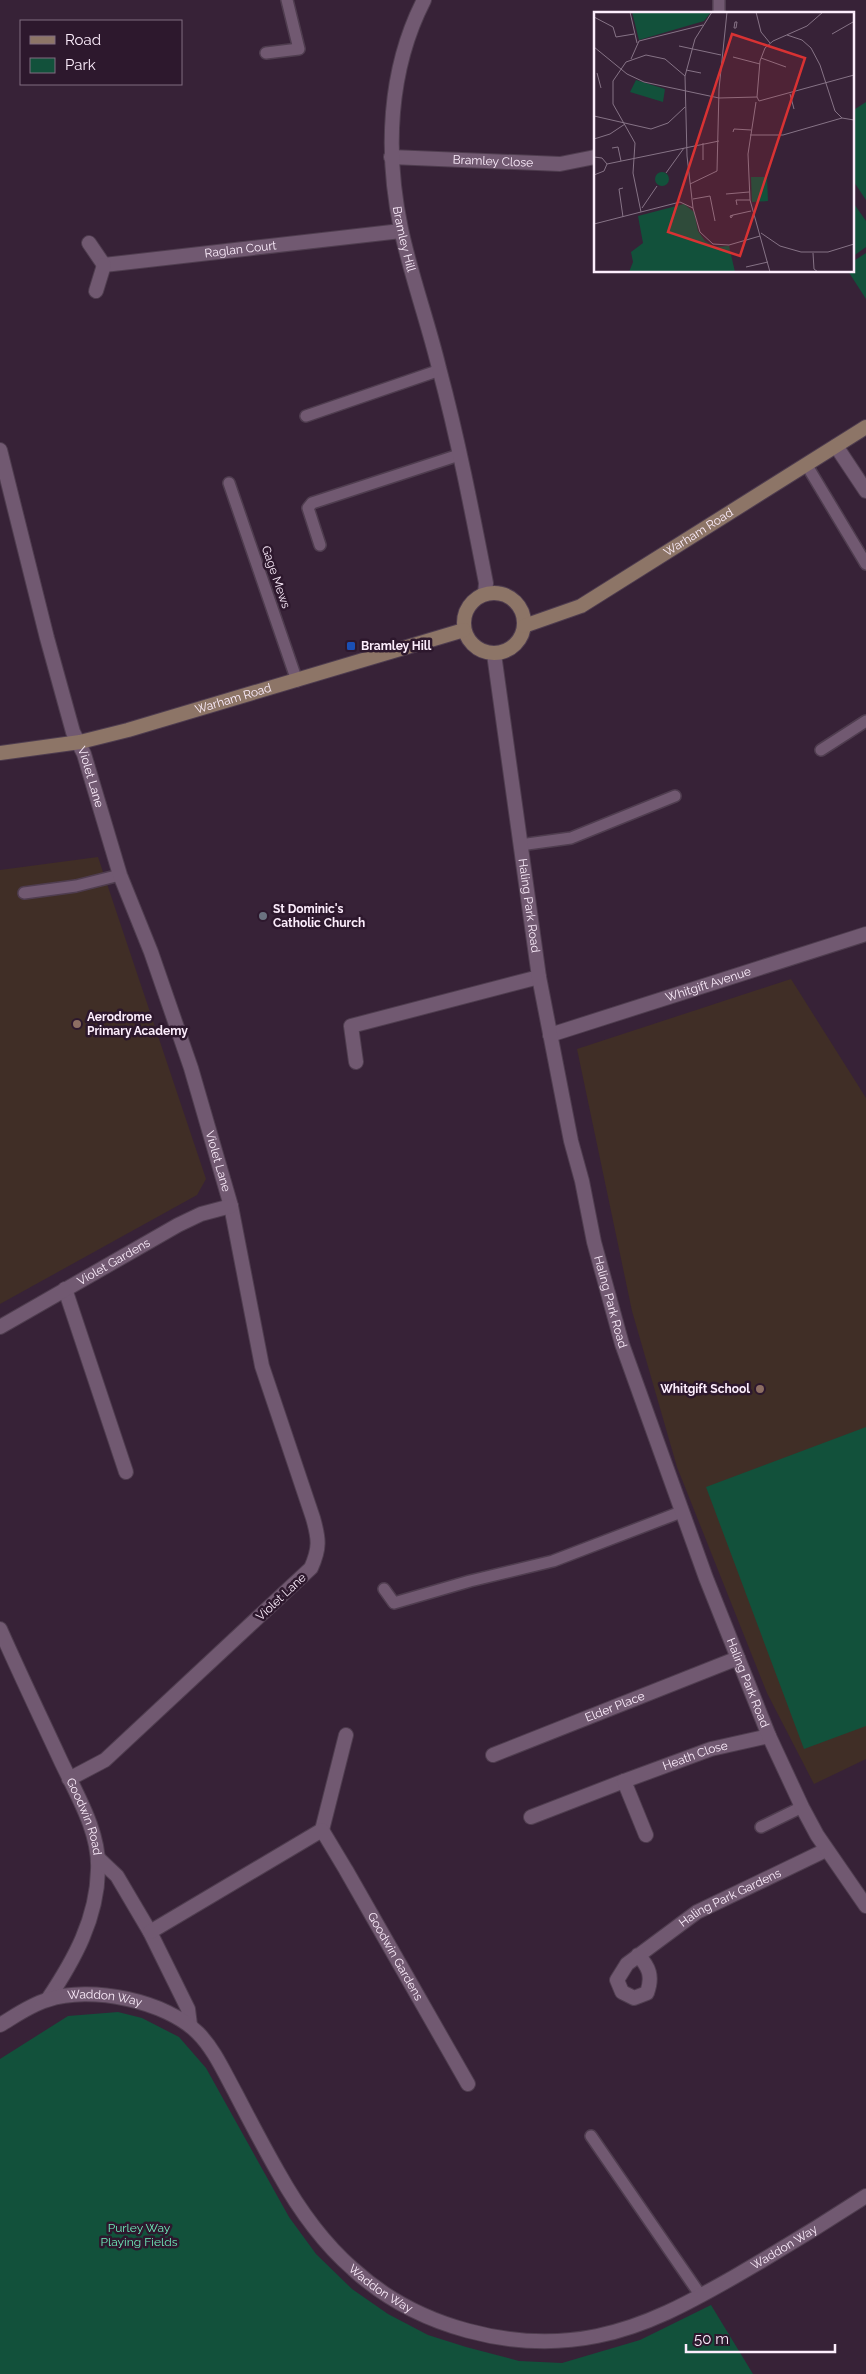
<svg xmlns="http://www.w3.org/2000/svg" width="866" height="2374" font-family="Raleway,sans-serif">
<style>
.education{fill:#402e26}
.green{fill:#12513b}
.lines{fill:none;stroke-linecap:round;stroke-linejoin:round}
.service-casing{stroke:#4f3d4f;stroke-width:14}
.minor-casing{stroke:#4f3d4f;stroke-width:16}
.tertiary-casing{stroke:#4f3d4f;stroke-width:16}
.secondary-casing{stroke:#4f3d4f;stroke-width:16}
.service{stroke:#715971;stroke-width:11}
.minor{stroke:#715971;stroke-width:14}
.tertiary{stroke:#715971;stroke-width:14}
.secondary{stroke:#8d7567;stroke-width:14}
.transit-dot{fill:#1a4fb4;stroke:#2d182d;stroke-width:2}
.worship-dot{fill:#6b7280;stroke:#2d182d;stroke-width:2}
.education-dot{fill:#8d6e63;stroke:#2d182d;stroke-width:2}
.labels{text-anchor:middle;stroke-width:5;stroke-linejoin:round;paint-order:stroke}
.street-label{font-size:12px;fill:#fcedfc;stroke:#2d182d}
.poi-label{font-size:12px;font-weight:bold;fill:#fcedfc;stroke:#2d182d;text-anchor:start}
.park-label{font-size:12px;fill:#70eebc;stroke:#2d182d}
.inset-road{fill:none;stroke:#867386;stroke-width:1}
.view{fill:#d83233;fill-opacity:0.15;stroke:#d83233;stroke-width:2.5}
.inset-edge{fill:none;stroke:#fcedfc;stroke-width:2.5}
</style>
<rect width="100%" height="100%" fill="#372237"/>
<!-- education -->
<g class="education">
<path d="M 98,857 L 206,1179 L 197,1195 L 0,1304 L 0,870 Z"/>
<path d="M 791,979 L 866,1098 L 866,1759 L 814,1784 L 767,1693 L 677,1467 L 632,1311 L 577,1049 Z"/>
</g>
<!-- green -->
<g class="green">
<path d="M 866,102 L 866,200 L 852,179 L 852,111 Z"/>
<path d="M 852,201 L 866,221 L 866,247 L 852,257 Z"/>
<path d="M 866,253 L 866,299 L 848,271 L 852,271 L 852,262 Z"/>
<path d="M 866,1427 L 866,1726 L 804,1749 L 706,1487 Z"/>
<path d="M 118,2012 L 142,2018 L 179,2037 L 206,2068 L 289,2217 L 316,2254 L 352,2289 L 388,2314 L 428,2335 L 466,2347 L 519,2361 L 562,2363 L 640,2340 L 711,2305 L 753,2374 L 0,2374 L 0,2059 L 68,2016 Z"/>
</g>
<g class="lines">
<defs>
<g id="service">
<path d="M 719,14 L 719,0"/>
<path d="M 266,53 L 299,49 L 287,0"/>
<path d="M 306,416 L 440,370"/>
<path d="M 806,464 L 866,564"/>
<path d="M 229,483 L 297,681"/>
<path d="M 320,545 L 308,508 L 312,503 L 459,455"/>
<path d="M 821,750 L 866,721"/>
<path d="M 520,845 L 571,838 L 675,796"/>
<path d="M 24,893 L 76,886 L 120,875"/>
<path d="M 384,1589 L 394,1603 L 470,1581 L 553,1561 L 681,1512"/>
<path d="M 761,1827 L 802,1807"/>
<path d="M 591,2136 L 701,2296"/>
</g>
<g id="minor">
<path id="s1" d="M 391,157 L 560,164 L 595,157"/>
<path id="s2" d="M 89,243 L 104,265 L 401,231"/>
<path d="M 96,291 L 104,265"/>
<path d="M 836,446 L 866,491"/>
<path id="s3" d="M 0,450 L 47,638 L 73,732 L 84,754 L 120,875 L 151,952 L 191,1068 L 231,1206 L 262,1366 L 313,1518 C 319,1539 320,1548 311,1568 L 105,1760 L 69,1779"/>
<path id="s4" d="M 550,1035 L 866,934"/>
<path d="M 356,1062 L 351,1026 L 539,977"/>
<path d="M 65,1289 L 126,1472"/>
<path id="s5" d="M 0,1327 L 178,1225 L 201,1214 L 231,1206"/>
<path id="s6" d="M 0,1629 C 19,1672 39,1714 59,1757 C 75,1792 100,1831 98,1870 C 97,1919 74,1960 48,1999"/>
<path id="s7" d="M 493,1755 L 738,1658"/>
<path d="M 531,1817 L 624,1781"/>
<path d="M 322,1830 L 346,1735"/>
<path id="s8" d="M 646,1835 L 624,1781 L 711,1749 L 769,1736"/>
<path d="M 98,1858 L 117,1876 L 150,1932 L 188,2009 L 190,2025"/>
<path id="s9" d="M 150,1932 L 322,1830 L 346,1870 L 468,2084"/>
<path id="s10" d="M 638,1955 C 649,1967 653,1976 647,1993 L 634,1998 L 622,1992 L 617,1980 L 627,1964 L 697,1912 L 826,1850"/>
</g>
<g id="tertiary">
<path id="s11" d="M 424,0 C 388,70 385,153 401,229 C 411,276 428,322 439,368 C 458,439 472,511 486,583 L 485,594"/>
<path id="s12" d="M 494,654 L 539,977 L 571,1141 L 582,1181 L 594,1242 L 622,1344 L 706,1578 L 769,1736 L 802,1807 L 817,1835 L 866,1906"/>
<path id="s13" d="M 0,2025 C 15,2016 30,2005 47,2000 C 91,1985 166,2001 198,2033 C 214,2049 224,2072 235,2092 C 249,2119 263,2146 278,2172 C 298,2208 322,2242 353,2269 C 416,2327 514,2353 597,2336 C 647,2326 690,2302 734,2277 C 779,2251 823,2224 866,2196"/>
</g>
<g id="secondary">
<circle cx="494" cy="623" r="30"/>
<path id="s14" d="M 524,626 L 581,606 L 866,427"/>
<path id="s15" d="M 0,753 L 80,742 L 128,730 L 464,630"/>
</g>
</defs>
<!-- service casing -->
<use href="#service" class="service-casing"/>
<!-- minor casing -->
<use href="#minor" class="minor-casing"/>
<!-- tertiary casing -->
<use href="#tertiary" class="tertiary-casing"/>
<!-- secondary casing -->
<use href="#secondary" class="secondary-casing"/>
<!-- service -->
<use href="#service" class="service"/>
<!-- minor -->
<use href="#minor" class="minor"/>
<!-- tertiary -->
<use href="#tertiary" class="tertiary"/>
<!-- secondary -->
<use href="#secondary" class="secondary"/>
</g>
<!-- markers -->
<rect class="transit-dot" x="346" y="641" width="10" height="10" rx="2.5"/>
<circle class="worship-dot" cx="263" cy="916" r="5"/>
<g class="education-dot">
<circle cx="77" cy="1024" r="5"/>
<circle cx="760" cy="1389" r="5"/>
</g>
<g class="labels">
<!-- street labels -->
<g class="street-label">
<text dy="4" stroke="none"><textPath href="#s1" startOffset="102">Bramley Close</textPath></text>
<text dy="4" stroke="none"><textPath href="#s11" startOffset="245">Bramley Hill</textPath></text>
<text dy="4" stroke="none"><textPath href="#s2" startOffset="164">Raglan Court</textPath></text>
<text dy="4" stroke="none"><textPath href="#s14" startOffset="199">Warham Road</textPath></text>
<text transform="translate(276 577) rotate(71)" y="4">Gage Mews</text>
<text dy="4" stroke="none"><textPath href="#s15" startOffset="240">Warham Road</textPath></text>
<text dy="4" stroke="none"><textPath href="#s3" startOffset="340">Violet Lane</textPath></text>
<text dy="4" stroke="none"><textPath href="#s12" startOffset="254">Haling Park Road</textPath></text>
<text dy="4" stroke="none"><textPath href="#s4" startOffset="166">Whitgift Avenue</textPath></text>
<text dy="4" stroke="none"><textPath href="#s3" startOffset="745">Violet Lane</textPath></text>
<text dy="4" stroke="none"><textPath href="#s5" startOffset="131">Violet Gardens</textPath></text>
<text dy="4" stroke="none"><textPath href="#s12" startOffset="659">Haling Park Road</textPath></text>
<text transform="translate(281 1597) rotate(-43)" y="4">Violet Lane</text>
<text dy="4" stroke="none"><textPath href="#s12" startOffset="1064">Haling Park Road</textPath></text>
<text dy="4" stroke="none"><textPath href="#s7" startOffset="131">Elder Place</textPath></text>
<text dy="4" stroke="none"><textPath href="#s8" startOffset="134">Heath Close</textPath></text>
<text dy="4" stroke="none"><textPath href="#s6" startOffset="206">Goodwin Road</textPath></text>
<text dy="4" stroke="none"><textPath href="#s10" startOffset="224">Haling Park Gardens</textPath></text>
<text dy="4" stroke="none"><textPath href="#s9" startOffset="346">Goodwin Gardens</textPath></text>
<text dy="4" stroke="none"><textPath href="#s13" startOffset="112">Waddon Way</textPath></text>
<text dy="4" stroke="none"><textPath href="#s13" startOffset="968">Waddon Way</textPath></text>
<text dy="4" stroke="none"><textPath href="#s13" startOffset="532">Waddon Way</textPath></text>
</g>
<!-- poi labels -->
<g class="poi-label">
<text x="361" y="650">Bramley Hill</text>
<text x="273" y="913">St Dominic's<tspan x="273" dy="14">Catholic Church</tspan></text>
<text x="87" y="1021">Aerodrome<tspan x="87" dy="14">Primary Academy</tspan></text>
<text x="750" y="1393" text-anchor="end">Whitgift School</text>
</g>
<!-- park labels -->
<g class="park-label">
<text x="139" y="2232">Purley Way<tspan x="139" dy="14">Playing Fields</tspan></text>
</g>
</g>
<!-- overview -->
<g transform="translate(594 12)">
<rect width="260" height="260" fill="#372237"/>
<path d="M 38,0 L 117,0 L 110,9 L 45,28 ZM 42,68 L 71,77 L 69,90 L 36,80 ZM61 167a7 7 0 1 1 14 0a7 7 0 1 1-14 0ZM 157,165 L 173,165 L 174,189 L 158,190 ZM 90,192 L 100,200 L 104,219 L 111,229 L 121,235 L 135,234 L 141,260 L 35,260 L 39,250 L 37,240 L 49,231 L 44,204 Z" fill="#12513b"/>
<path class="inset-road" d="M 36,0 L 43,31M 118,0 L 101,27 L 91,64 L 93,144 L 99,196 L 106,220 L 119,232 L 135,233 L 166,224M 162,0 L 167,20 L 176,31M 0,5 L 19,15 L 22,25 L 40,22M 141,10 L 143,10 L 142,16 L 140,16 ZM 238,22 L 259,10M 193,23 L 208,28 L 217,36 L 226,53 L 241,99 L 248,106 L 260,108M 85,34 L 127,43M 0,35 L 33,62 L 50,70 L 125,86 L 163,85 L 165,89M 139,45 L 166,52M 167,46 L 192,55M 37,47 L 45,29 L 109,13M 92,58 L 107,61M 3,61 L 7,76M 196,82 L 200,97M 163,85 L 166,49 L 171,36 L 179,29 L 213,14 L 229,0M 165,89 L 260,63M 162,90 L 154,142 L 156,188 L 176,260M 0,104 L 57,117 L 74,111 L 91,95M 139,120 L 140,117 L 157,118M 156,123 L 189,123 L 248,106M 0,127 L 16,122 L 31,112M 109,131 L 109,148M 18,136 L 24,135 L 27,149M 0,145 L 8,146 L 13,152M 13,152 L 125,129M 72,161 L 90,136M 0,163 L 10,159 L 13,152M 96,172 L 123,159 L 125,77 L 133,0M 29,176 L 25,177 L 29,205M 132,182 L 155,180M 99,187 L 116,184 L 121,209M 143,193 L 142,188 L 156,188M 48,196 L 63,174M 47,200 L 39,161 L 41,131 L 19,92 L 19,69 L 32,50 L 52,43 L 71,47 L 91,64M 139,203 L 137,206 L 136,204 L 139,203 L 157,199M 0,212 L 86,190 L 99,196M 167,221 L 186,234 L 207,240 L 234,240 L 260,232M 219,241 L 220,257 L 224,260M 152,255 L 174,250"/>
<path class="view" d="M 138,22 L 211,46 L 146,244 L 74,220 Z"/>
<rect width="260" height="260" class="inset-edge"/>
</g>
<!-- legend -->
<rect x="20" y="20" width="162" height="65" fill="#2d182d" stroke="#806d80"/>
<rect x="30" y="36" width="25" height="8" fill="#8d7567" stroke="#806d80"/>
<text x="65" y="45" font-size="15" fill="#fcedfc">Road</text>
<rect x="30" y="58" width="25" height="15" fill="#12513b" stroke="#806d80"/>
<text x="65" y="70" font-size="15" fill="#fcedfc">Park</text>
<!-- scale -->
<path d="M686 2344v8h149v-8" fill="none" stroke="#fcedfc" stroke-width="2.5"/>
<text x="694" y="2344" font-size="15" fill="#fcedfc" stroke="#2d182d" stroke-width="4" paint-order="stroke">50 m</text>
</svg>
